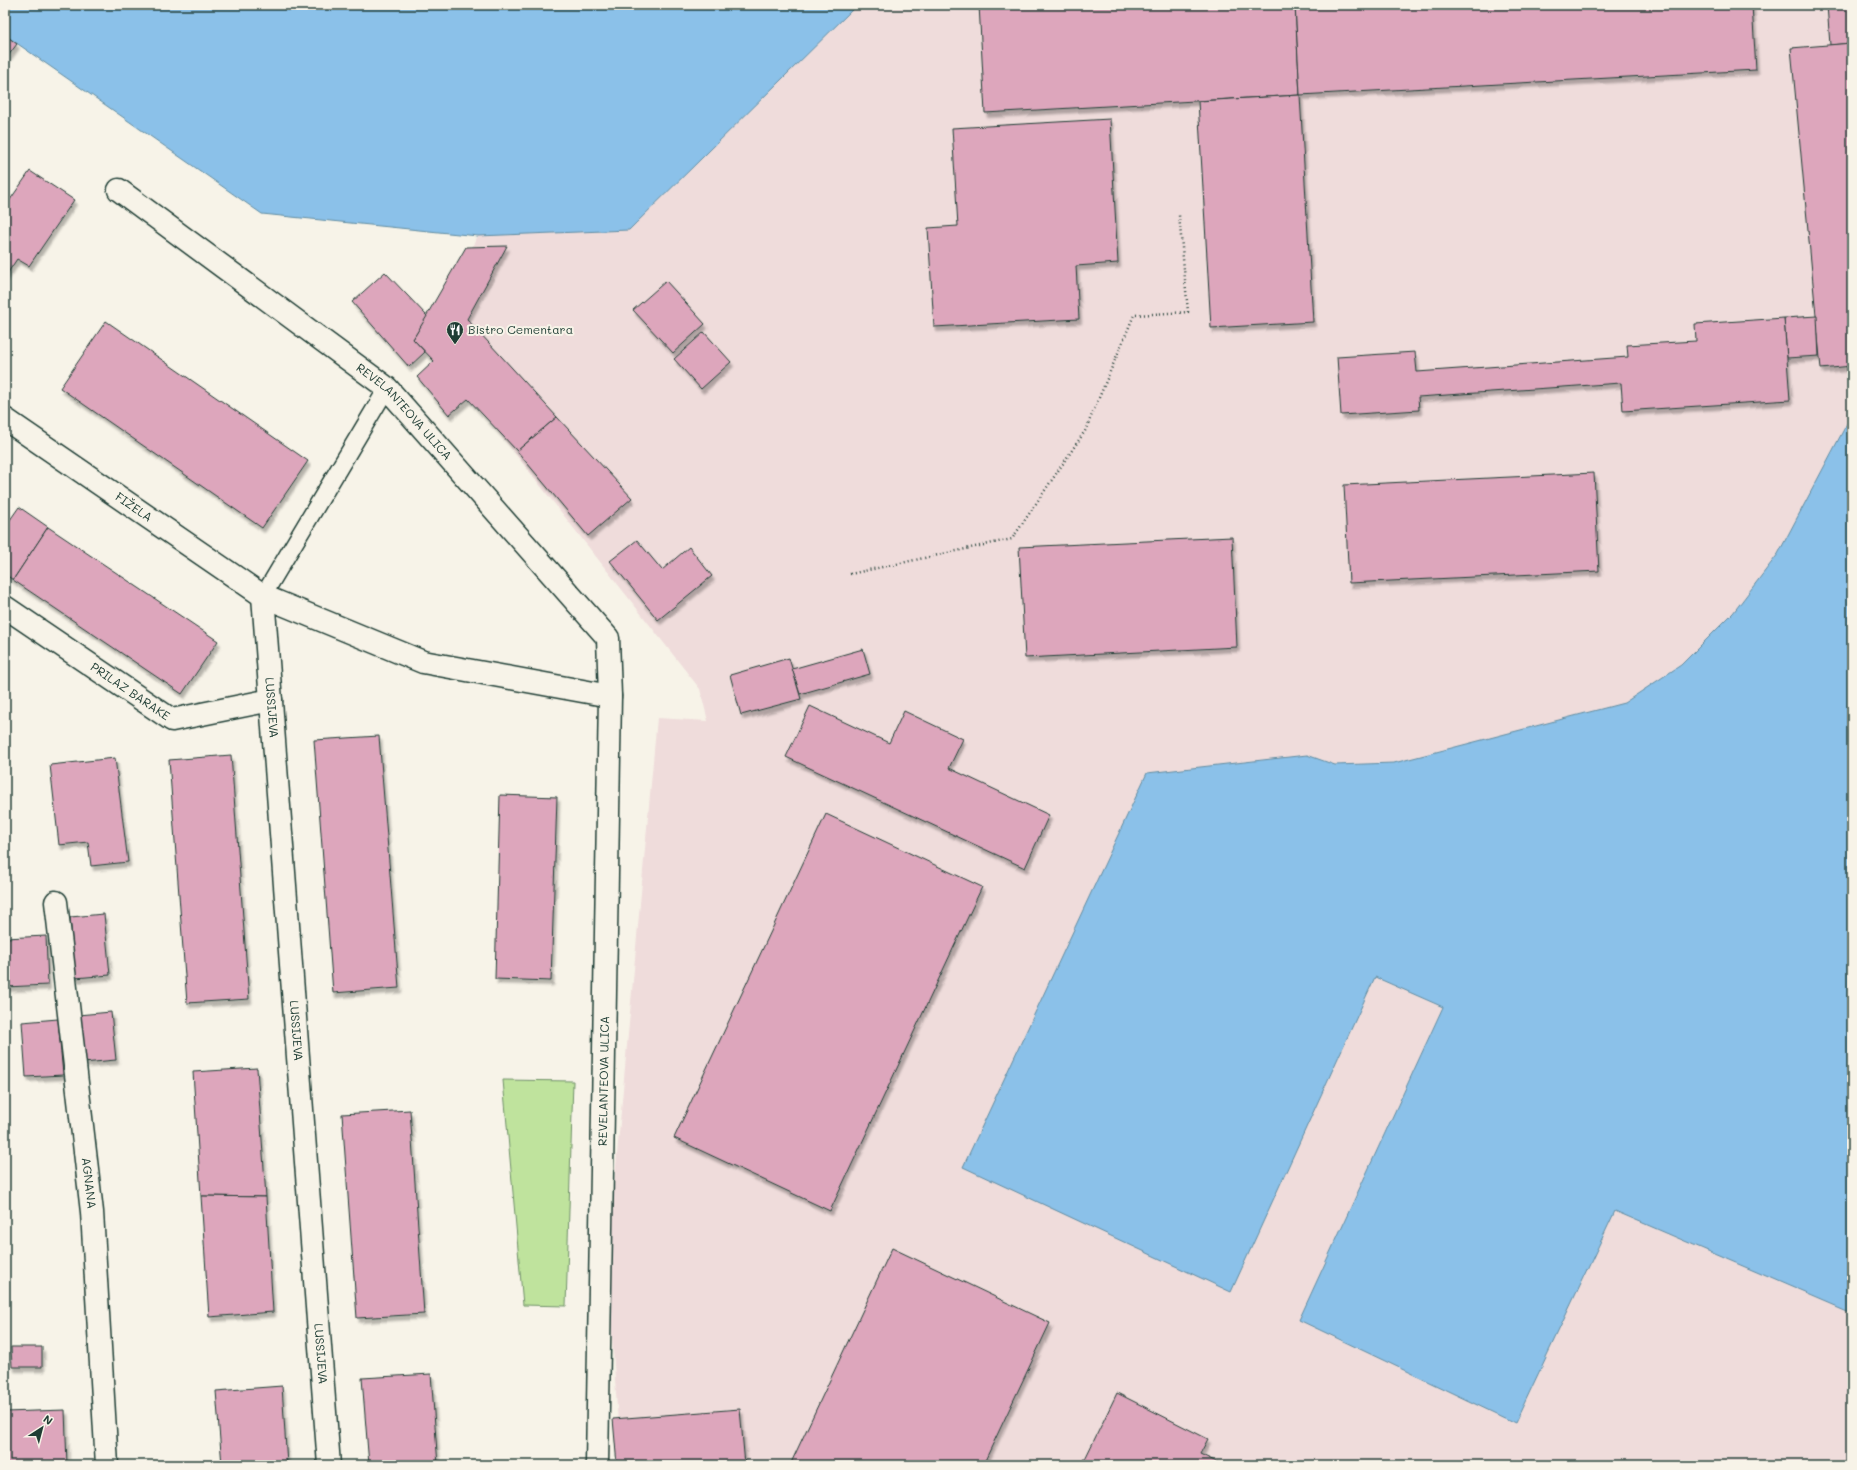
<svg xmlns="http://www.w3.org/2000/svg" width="1857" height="1470" font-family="Mali,sans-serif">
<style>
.built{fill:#efdcdb}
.green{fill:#bfe39d;stroke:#6f9068}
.water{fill:#8bc1e9;stroke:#608ca1}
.building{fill:#dda6bc;stroke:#1f3d34;filter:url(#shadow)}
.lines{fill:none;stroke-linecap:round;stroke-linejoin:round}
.service-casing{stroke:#1f3d34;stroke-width:19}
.minor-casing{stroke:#1f3d34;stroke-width:25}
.secondary-casing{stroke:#1f3d34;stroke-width:25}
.path{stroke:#1f3d34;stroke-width:2.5;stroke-dasharray:1 3;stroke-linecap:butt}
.service{stroke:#f7f3e8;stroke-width:16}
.minor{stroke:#f7f3e8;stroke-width:22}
.secondary{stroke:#f7f3e8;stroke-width:22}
.labels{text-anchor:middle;stroke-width:4;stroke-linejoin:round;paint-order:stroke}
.poi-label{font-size:12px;fill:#1f3d34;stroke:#f7f3e8;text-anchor:start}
.street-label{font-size:12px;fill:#1f3d34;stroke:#f7f3e8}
</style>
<defs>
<filter id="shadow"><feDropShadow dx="2.5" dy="4.5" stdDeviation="1" flood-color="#0004"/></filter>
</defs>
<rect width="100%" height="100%" fill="#f7f3e8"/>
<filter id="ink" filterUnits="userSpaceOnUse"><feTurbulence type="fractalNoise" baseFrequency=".025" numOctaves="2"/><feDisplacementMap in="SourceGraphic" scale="8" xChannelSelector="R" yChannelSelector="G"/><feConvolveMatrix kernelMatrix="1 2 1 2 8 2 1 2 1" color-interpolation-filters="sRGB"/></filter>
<g filter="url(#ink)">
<!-- built -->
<path class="built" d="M 857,5 L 1852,5 L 1852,414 L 1778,554 L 1733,613 L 1681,665 L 1624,703 L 1394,763 L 1335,765 L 1307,755 L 1231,1292 L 1375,977 L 1443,1007 L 1299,1320 L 1515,1423 L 1615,1211 L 1852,1313 L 1852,1465 L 621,1465 L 607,1264 L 657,718 L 708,721 L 700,689 L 422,335 L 478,236 L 629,230 Z"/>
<!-- green -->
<path class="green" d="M 503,1080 L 573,1081 L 566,1306 L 523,1305 Z"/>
<!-- water -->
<g class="water">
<path d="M 5,5 L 857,5 L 629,230 L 478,236 L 262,214 L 5,35 Z"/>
<path d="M 1852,414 L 1852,1313 L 1615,1211 L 1515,1423 L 1299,1320 L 1443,1007 L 1375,977 L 1231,1292 L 963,1167 L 1147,773 L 1307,755 L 1335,765 L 1394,763 L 1624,703 L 1681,665 L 1733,613 L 1778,554 Z"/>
</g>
<!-- building -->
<g class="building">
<path d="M 979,5 L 1295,5 L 1300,95 L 985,113 Z"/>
<path d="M 1295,5 L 1752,5 L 1756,70 L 1300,95 Z"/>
<path d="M 1827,5 L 1852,5 L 1852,43 L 1830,45 Z"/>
<path d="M 5,35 L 17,44 L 5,60 Z"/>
<path d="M 1852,43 L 1852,366 L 1821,369 L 1791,48 Z"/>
<path d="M 1300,95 L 1313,322 L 1211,328 L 1198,101 Z"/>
<path d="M 1110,119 L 1118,263 L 1076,266 L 1079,319 L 934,327 L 928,228 L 958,226 L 952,128 Z"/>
<path d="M 30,171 L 74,200 L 29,266 L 17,259 L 5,277 L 5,207 Z"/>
<path d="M 507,246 L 467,319 L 557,417 L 517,451 L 468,399 L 449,415 L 417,377 L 434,361 L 413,339 L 466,247 Z"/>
<path d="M 385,272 L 427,316 L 413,339 L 425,352 L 409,367 L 352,302 Z"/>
<path d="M 666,281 L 705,324 L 673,353 L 633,310 Z"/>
<path d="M 1817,316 L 1819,356 L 1787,358 L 1784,318 Z"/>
<path d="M 1784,318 L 1790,400 L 1623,411 L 1621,383 L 1418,397 L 1419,410 L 1341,415 L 1337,357 L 1415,352 L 1417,372 L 1628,357 L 1627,345 L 1696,341 L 1695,324 Z"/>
<path d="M 106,321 L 308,461 L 262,528 L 60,388 Z"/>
<path d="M 704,332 L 731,362 L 701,389 L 674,359 Z"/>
<path d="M 557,417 L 632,498 L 588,536 L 517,451 Z"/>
<path d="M 1594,473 L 1599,571 L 1349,583 L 1344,485 Z"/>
<path d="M 19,507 L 48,527 L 13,580 L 5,574 L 5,527 Z"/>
<path d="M 48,527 L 218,641 L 182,694 L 13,580 Z"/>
<path d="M 1232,537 L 1237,647 L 1025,658 L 1019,547 Z"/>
<path d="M 637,540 L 662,570 L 689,547 L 712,576 L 658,620 L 610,561 Z"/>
<path d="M 863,649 L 870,674 L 800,694 L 792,669 Z"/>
<path d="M 789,658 L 801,699 L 741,715 L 730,675 Z"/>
<path d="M 810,706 L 889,743 L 904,711 L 963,739 L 949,768 L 1049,815 L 1025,868 L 786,757 Z"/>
<path d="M 379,736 L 399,988 L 333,993 L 314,740 Z"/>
<path d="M 231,755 L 249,999 L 187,1003 L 169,760 Z"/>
<path d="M 115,758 L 128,862 L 91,866 L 88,842 L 59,845 L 50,765 Z"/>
<path d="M 500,795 L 557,797 L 551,981 L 495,979 Z"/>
<path d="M 826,814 L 982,887 L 830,1211 L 674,1138 Z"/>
<path d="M 104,914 L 110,975 L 75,978 L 70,917 Z"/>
<path d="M 46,936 L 48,985 L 5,987 L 5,938 Z"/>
<path d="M 111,1012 L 116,1060 L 83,1063 L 78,1015 Z"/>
<path d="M 58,1019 L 63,1075 L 26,1077 L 22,1022 Z"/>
<path d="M 257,1068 L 266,1197 L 201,1196 L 193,1072 Z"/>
<path d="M 410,1110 L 424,1314 L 357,1318 L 342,1114 Z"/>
<path d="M 201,1196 L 266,1197 L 273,1312 L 209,1317 Z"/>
<path d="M 892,1248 L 1050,1323 L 983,1465 L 790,1465 Z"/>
<path d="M 11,1347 L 42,1347 L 42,1367 L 12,1367 Z"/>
<path d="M 431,1374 L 438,1465 L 369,1465 L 362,1378 Z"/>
<path d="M 282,1386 L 287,1465 L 222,1465 L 216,1391 Z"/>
<path d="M 1117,1393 L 1208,1439 L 1200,1454 L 1223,1465 L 1082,1465 Z"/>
<path d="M 740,1409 L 745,1465 L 617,1465 L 613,1419 Z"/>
<path d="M 65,1410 L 67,1465 L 5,1465 L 5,1412 Z"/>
</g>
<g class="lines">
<defs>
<path id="service" d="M 263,596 L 387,388"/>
<g id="minor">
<path id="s1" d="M 119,190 L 387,388 L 608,638 L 610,696"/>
<path id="s2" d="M 263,596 L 329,1465"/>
<path id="s3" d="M 5,607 L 172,720 L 271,700"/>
<path id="s4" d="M 56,902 L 92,1212 L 107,1465"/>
</g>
<g id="secondary">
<path id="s5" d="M 5,419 L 263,596 L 423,662 L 610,696 L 597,1465"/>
</g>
</defs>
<!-- service casing -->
<use href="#service" class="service-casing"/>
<!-- minor casing -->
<use href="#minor" class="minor-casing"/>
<!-- secondary casing -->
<use href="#secondary" class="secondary-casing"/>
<!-- path -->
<path class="path" d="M 850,574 L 1012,539 L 1085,431 L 1134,315 L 1188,312 L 1179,215"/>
<!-- service -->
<use href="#service" class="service"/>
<!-- minor -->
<use href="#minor" class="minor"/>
<!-- secondary -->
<use href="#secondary" class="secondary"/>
</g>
</g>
<!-- icons -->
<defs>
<symbol id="restaurant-pin" viewBox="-11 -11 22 30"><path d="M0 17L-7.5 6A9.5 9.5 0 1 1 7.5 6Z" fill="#1f3d34" stroke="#f7f3e8"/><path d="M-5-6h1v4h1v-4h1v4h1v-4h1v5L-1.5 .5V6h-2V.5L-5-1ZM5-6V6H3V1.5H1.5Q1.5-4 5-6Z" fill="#fff"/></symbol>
</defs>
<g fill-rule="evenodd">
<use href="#restaurant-pin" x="445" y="320" width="20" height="27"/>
</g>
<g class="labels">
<!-- poi labels -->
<g class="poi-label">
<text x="468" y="334">Bistro Cementara</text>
</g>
<!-- street labels -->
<g class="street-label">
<text dy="4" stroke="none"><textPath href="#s1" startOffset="362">REVELANTEOVA ULICA</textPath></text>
<text dy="4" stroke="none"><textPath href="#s5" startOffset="156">FIŽELA</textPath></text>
<text dy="4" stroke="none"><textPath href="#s3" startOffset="151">PRILAZ BARAKE</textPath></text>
<text dy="4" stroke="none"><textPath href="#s2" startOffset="112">LUSSIJEVA</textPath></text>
<text dy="4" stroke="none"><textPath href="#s2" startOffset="436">LUSSIJEVA</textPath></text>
<text transform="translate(604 1081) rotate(-89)" y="4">REVELANTEOVA ULICA</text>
<text dy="4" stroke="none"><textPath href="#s4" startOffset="283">AGNANA</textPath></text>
<text dy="4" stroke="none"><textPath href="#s2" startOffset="760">LUSSIJEVA</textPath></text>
</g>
</g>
<!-- margin -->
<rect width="1857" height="1470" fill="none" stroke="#f7f3e8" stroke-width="20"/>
<rect x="10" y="10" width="1837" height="1450" fill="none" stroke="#1f3d34" stroke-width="1.5" filter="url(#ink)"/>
<!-- north arrow -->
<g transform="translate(42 1428) rotate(36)" stroke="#f7f3e8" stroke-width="3" paint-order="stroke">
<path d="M0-3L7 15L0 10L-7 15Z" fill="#1f3d34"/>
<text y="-6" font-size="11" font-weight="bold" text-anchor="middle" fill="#1f3d34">N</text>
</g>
</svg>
